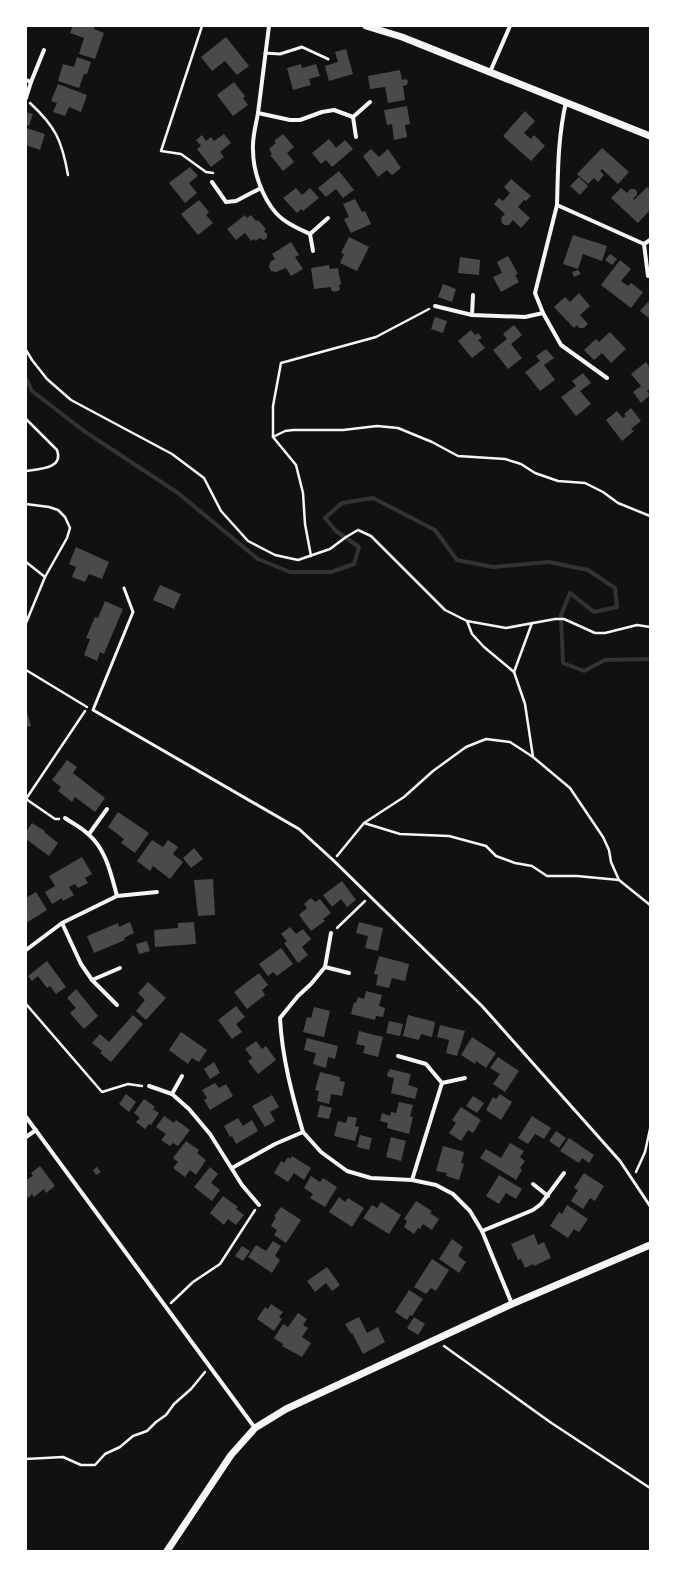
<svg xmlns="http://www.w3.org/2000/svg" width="676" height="1577" font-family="Inter,sans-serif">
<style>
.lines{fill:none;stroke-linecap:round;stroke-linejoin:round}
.stream{stroke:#333;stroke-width:4}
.building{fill:#4a4a4a}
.path{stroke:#f5f5f5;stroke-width:2.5}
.service{stroke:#f5f5f5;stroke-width:3}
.minor{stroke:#f5f5f5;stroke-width:4}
.tertiary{stroke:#f5f5f5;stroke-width:7}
</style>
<rect width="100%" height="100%" fill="#111"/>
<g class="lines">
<!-- stream -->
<path class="stream" d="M 26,378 L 32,391 L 84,431 L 178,493 L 258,559 L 290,572 L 331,572 L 354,564 L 359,547 L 336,531 L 325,518 L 342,503 L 373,498 L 435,530 L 457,560 L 493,567 L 549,562 L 588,570 L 615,588 L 617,607 L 594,612 L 570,593 L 561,615 L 563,663 L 584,671 L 605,660 L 650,659"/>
</g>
<!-- building -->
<g class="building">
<path d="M 73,26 L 95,26 L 94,29 L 104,33 L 95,59 L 79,54 L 84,38 L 70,33 Z"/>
<path d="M 226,37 L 249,66 L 237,75 L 225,61 L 212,71 L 201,57 Z"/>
<path d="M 346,49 L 353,74 L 329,81 L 325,66 L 338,62 L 335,52 Z"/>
<path d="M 77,57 L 91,62 L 87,74 L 84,74 L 79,88 L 58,81 L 63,64 L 74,67 Z"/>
<path d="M 301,64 L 302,68 L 316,64 L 320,76 L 309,79 L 311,85 L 293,90 L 287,68 Z"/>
<path d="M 400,70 L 402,80 L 406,79 L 408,81 L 407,85 L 403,86 L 405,100 L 388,103 L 385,87 L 370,89 L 368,76 Z"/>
<path d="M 234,82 L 245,96 L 243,98 L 248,105 L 233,116 L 217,95 Z"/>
<path d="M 58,84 L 87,95 L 81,112 L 69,107 L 65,116 L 53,112 L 57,103 L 51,101 Z"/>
<path d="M 407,106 L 410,124 L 405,125 L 407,137 L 394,140 L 392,124 L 387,125 L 384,110 Z"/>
<path d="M 525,111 L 535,121 L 524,133 L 531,139 L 534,135 L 545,146 L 531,161 L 503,136 Z"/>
<path d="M 26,112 L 33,114 L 29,126 L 26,124 Z"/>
<path d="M 26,128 L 45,134 L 40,150 L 26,145 Z"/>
<path d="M 224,134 L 231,143 L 220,152 L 224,157 L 211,167 L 197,149 L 201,146 L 196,140 L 202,135 L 206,141 L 211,137 L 214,141 Z"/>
<path d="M 283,134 L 294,147 L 287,153 L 294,162 L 283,171 L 270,155 L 272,154 L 269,149 L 276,143 L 274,141 Z"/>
<path d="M 329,139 L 336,148 L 345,140 L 353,149 L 332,167 L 326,160 L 321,164 L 312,153 Z"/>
<path d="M 602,148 L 629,172 L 618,184 L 602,169 L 600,171 L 604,175 L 598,182 L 594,178 L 588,184 L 577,174 Z"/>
<path d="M 371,149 L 379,157 L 388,149 L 401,168 L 392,175 L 387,170 L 378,177 L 363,156 Z"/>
<path d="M 190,167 L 198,176 L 189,183 L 197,193 L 185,203 L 169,183 Z"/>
<path d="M 339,171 L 354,190 L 343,198 L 336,189 L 326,197 L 318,188 Z"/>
<path d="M 579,177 L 588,186 L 580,195 L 570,186 Z"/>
<path d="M 511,179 L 531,196 L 526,201 L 524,200 L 518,207 L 530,218 L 521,228 L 513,220 L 509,225 L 504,225 L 502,223 L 501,218 L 505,214 L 494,204 L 499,198 L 503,201 L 510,193 L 504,187 Z"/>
<path d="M 647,187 L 650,190 L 650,210 L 638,223 L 611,198 L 621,188 L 627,193 L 630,189 L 634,189 L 637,191 L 637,195 L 633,199 L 634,200 Z"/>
<path d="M 296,188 L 302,195 L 310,188 L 319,198 L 303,211 L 301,209 L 297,213 L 283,198 Z"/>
<path d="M 355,199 L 362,212 L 365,211 L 371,224 L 351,233 L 344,219 L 349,217 L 343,204 Z"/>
<path d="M 199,200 L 209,212 L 206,215 L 213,223 L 198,235 L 181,214 Z"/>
<path d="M 245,215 L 247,218 L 251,215 L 256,221 L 258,220 L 266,229 L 264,231 L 267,234 L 267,238 L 264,240 L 259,238 L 256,241 L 254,239 L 251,241 L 245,233 L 236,240 L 227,229 Z"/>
<path d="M 573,235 L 607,246 L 602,261 L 583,254 L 578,269 L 563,264 Z"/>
<path d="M 349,237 L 369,247 L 357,271 L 340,263 L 344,254 L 341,253 Z"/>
<path d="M 291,242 L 299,255 L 295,257 L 303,269 L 291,276 L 286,268 L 276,272 L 271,271 L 269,267 L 270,262 L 275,259 L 272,254 Z"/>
<path d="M 610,254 L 617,259 L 612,265 L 605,260 Z"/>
<path d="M 508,256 L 518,274 L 515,275 L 519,282 L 501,292 L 493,277 L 502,273 L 497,262 Z"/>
<path d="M 460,257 L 480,260 L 479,275 L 458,273 Z"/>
<path d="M 620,260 L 631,269 L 621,281 L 628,286 L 631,283 L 643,292 L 631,308 L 601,285 Z"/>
<path d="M 329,265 L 330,269 L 338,268 L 341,285 L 339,285 L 340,289 L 338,291 L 334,292 L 331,290 L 331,287 L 314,289 L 311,268 Z"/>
<path d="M 578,270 L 581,274 L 574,277 L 572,272 Z"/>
<path d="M 443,284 L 456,289 L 452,302 L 438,297 Z"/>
<path d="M 579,293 L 590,306 L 580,315 L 588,324 L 584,328 L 579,328 L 577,325 L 574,328 L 554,307 L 565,297 L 570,302 Z"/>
<path d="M 648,302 L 650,303 L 650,319 L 640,311 Z"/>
<path d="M 435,317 L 447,321 L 443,333 L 431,329 Z"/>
<path d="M 514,325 L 522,335 L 511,344 L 522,358 L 508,369 L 493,350 L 507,339 L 503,334 Z"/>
<path d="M 471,330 L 475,335 L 478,333 L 482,338 L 478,340 L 485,348 L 472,358 L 458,341 Z"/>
<path d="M 610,332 L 626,349 L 611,363 L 602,353 L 594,360 L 584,350 L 596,339 L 599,342 Z"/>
<path d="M 546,349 L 554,358 L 544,365 L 555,380 L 540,391 L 525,372 L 540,361 L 536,356 Z"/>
<path d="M 646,362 L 650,368 L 650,389 L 647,391 L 650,395 L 641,403 L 633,392 L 641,386 L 631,374 Z"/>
<path d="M 583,373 L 591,383 L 580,391 L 591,404 L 576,416 L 561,397 L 576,386 L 572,381 Z"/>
<path d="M 631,408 L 641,421 L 631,429 L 634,431 L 622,441 L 606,420 L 617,411 L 623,418 L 626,416 L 624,414 Z"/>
<path d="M 76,547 L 109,562 L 102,579 L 89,574 L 85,582 L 72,577 L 76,567 L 69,564 Z"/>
<path d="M 160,585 L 181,594 L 174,609 L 153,600 Z"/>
<path d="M 105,601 L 123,609 L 104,654 L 100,652 L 97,661 L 84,655 L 90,639 L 86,638 L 95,617 L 98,618 Z"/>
<path d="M 26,709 L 31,726 L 26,727 Z"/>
<path d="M 67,760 L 77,767 L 73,773 L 105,798 L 95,812 L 75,797 L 72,802 L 58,791 L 61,787 L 52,780 Z"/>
<path d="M 118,812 L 149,833 L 135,853 L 121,843 L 124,839 L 108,827 Z"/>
<path d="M 32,823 L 45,831 L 44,832 L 58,843 L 49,856 L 26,839 L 26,832 Z"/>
<path d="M 152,840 L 163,847 L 168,840 L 178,847 L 173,854 L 183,862 L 170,879 L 153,866 L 150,871 L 137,861 Z"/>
<path d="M 194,848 L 203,859 L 191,868 L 183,858 Z"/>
<path d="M 82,857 L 92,874 L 85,878 L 88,883 L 78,888 L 75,884 L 69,887 L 74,895 L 63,901 L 62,898 L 52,904 L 45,892 L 55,886 L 49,876 Z"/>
<path d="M 213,879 L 215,915 L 198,916 L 194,880 Z"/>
<path d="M 342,881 L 356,900 L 347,907 L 341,899 L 332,907 L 323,895 Z"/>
<path d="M 36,892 L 47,910 L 26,923 L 26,898 Z"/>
<path d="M 311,898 L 315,902 L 320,899 L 331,913 L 323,919 L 325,921 L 311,931 L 299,915 L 307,908 L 304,904 Z"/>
<path d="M 130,922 L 134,933 L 124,938 L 125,940 L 94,953 L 87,936 L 118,923 L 119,927 Z"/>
<path d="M 194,922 L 196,944 L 155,947 L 154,930 L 178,928 L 178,923 Z"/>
<path d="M 359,922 L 383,928 L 378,951 L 365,948 L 368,936 L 356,933 Z"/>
<path d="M 290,927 L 296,934 L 303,929 L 311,939 L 302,947 L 308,955 L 298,963 L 284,943 L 287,941 L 281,934 Z"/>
<path d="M 147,941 L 150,951 L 139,954 L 136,944 Z"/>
<path d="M 281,948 L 293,964 L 277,976 L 273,972 L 268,976 L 259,964 Z"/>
<path d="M 379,956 L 409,964 L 405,981 L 392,978 L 389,988 L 376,985 L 378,975 L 374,974 Z"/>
<path d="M 47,961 L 66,987 L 56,994 L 50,986 L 47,988 L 38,976 L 32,981 L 28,976 Z"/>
<path d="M 259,973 L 268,985 L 262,990 L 265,995 L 247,1009 L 234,992 Z"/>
<path d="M 148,982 L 166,998 L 146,1020 L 136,1011 L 145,1000 L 138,993 Z"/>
<path d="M 76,989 L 98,1016 L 84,1029 L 70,1013 L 76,1008 L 67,998 Z"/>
<path d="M 366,991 L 382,995 L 379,1006 L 385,1008 L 383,1017 L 376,1016 L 375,1020 L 351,1014 L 354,1002 L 356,1003 L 358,997 L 364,999 Z"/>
<path d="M 236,1006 L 245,1017 L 236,1024 L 242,1032 L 232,1039 L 218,1020 Z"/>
<path d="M 314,1007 L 330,1011 L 324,1037 L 303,1032 L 307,1017 L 311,1018 Z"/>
<path d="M 133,1015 L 143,1024 L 111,1062 L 100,1053 L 102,1051 L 92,1043 L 100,1034 L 109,1042 Z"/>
<path d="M 408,1015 L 435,1022 L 432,1037 L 421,1034 L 419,1040 L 403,1036 Z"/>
<path d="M 389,1021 L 403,1024 L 400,1036 L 386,1033 Z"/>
<path d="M 440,1025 L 465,1031 L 457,1056 L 446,1053 L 449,1040 L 437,1037 Z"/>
<path d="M 359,1031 L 383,1037 L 378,1057 L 363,1053 L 365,1046 L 356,1044 Z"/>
<path d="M 181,1032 L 207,1050 L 199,1062 L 192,1058 L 188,1064 L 169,1050 Z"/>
<path d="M 472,1037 L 496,1053 L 486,1068 L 476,1061 L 475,1064 L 461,1055 Z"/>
<path d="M 307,1038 L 338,1046 L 335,1059 L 328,1057 L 326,1068 L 313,1064 L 316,1053 L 304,1050 Z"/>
<path d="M 256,1041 L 262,1049 L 266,1046 L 276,1060 L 258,1074 L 248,1061 L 252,1058 L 245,1049 Z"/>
<path d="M 498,1057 L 519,1071 L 505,1092 L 493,1084 L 500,1074 L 490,1068 Z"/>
<path d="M 214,1062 L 220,1073 L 210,1079 L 204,1069 Z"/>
<path d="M 390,1069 L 411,1074 L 408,1085 L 418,1088 L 415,1099 L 391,1093 L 394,1078 L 388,1077 L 387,1074 Z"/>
<path d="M 320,1072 L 340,1077 L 340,1081 L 345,1082 L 342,1096 L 331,1094 L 329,1104 L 317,1101 L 319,1091 L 315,1090 Z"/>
<path d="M 215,1083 L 219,1088 L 226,1084 L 233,1096 L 210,1110 L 204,1100 L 207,1098 L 202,1090 Z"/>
<path d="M 126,1094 L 136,1102 L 129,1112 L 119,1104 Z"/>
<path d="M 500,1094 L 512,1102 L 501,1120 L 486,1110 L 493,1097 L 496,1099 Z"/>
<path d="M 272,1095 L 279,1107 L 270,1112 L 275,1121 L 265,1127 L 252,1106 Z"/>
<path d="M 473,1096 L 484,1103 L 477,1113 L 466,1106 Z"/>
<path d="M 144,1099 L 155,1107 L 153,1109 L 159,1113 L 151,1125 L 149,1124 L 145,1129 L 136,1122 L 140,1118 L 134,1113 Z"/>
<path d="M 399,1102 L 413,1105 L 410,1116 L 413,1117 L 409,1134 L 387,1128 L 388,1123 L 380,1121 L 382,1113 L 390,1116 L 391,1112 L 396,1113 Z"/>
<path d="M 320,1105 L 332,1108 L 329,1119 L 317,1117 Z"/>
<path d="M 461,1107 L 481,1120 L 473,1133 L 468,1130 L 461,1141 L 449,1133 L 456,1123 L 452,1120 Z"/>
<path d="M 164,1116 L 174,1123 L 176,1120 L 190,1130 L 178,1146 L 173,1143 L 170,1146 L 161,1140 L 166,1134 L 156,1127 Z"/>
<path d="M 348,1116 L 357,1118 L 355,1126 L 359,1127 L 355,1141 L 334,1136 L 338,1121 L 346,1123 Z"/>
<path d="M 532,1116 L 551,1128 L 544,1139 L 535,1134 L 528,1144 L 518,1138 Z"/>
<path d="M 238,1118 L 243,1126 L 252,1120 L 258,1131 L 236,1144 L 232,1136 L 230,1137 L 224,1126 Z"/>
<path d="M 556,1131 L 566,1138 L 559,1148 L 549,1141 Z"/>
<path d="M 360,1135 L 372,1138 L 369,1150 L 357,1147 Z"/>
<path d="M 391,1137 L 406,1141 L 401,1161 L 386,1157 Z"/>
<path d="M 569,1138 L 594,1155 L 589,1163 L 582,1158 L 579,1163 L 560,1151 Z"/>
<path d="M 186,1141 L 199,1150 L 197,1153 L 206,1160 L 196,1175 L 190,1170 L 185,1177 L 173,1168 L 178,1162 L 173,1158 Z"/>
<path d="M 510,1143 L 524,1151 L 520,1157 L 525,1161 L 520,1168 L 522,1170 L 516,1180 L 480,1158 L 486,1149 L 501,1158 Z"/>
<path d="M 443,1146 L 464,1152 L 461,1163 L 464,1164 L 459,1180 L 446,1176 L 447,1173 L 436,1171 Z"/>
<path d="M 292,1156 L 311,1168 L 304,1180 L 294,1173 L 288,1182 L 274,1173 L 281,1161 L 284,1163 L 288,1157 L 290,1159 Z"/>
<path d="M 40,1166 L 55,1186 L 46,1193 L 44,1189 L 34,1197 L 32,1194 L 28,1198 L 26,1195 L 26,1180 L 33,1176 L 31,1173 Z"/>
<path d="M 97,1167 L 101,1172 L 96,1175 L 93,1170 Z"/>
<path d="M 210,1167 L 218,1174 L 211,1183 L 220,1190 L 212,1201 L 194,1187 Z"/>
<path d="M 584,1173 L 604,1186 L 595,1201 L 590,1198 L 583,1209 L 571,1201 L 578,1190 L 574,1188 Z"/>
<path d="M 499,1175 L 522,1189 L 516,1199 L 506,1193 L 499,1204 L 486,1196 Z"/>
<path d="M 311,1176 L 320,1182 L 323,1178 L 337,1187 L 325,1207 L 310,1198 L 313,1194 L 304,1188 Z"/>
<path d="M 223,1196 L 238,1207 L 236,1209 L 244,1215 L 236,1225 L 228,1219 L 224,1225 L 210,1213 Z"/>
<path d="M 339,1197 L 345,1202 L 348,1198 L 364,1208 L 352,1227 L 329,1212 Z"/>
<path d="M 416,1201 L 432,1211 L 430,1213 L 439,1219 L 432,1230 L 423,1224 L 420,1229 L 418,1228 L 414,1234 L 404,1227 L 407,1221 L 404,1219 Z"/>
<path d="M 381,1202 L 401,1215 L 389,1234 L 363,1218 L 372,1205 L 377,1208 Z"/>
<path d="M 567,1205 L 588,1219 L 579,1232 L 574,1229 L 568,1238 L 550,1226 L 559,1212 L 562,1214 Z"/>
<path d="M 281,1207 L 301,1220 L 286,1243 L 274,1235 L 277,1230 L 271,1226 L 276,1217 L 274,1216 Z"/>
<path d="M 534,1234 L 538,1245 L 544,1242 L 551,1258 L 534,1266 L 533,1264 L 525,1268 L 521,1259 L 518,1260 L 511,1244 Z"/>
<path d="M 452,1239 L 463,1247 L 458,1256 L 466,1262 L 459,1273 L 439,1259 Z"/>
<path d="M 273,1241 L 281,1246 L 275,1256 L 280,1260 L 272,1273 L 248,1257 L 256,1245 L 266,1251 Z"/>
<path d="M 242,1246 L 250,1251 L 243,1261 L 235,1256 Z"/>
<path d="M 432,1259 L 449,1270 L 436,1291 L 431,1288 L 426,1294 L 414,1287 Z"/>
<path d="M 327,1267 L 340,1285 L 332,1291 L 326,1283 L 315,1292 L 307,1281 Z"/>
<path d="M 409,1290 L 423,1299 L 412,1316 L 410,1315 L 407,1320 L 395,1312 Z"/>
<path d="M 271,1304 L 283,1312 L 279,1317 L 282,1319 L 274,1331 L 257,1319 L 265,1307 L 268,1309 Z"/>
<path d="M 298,1313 L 307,1319 L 303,1325 L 308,1328 L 302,1337 L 311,1343 L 302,1357 L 282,1346 L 283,1344 L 274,1338 L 283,1324 L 288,1327 Z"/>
<path d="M 359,1317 L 367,1333 L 378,1327 L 385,1342 L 363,1354 L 352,1333 L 351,1334 L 345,1324 Z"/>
<path d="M 414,1317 L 425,1324 L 418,1335 L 407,1328 Z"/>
</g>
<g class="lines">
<!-- path -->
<g class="path">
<path d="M 202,26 L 161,151 L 181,154 L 206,172 L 213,173"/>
<path d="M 30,103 C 56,127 62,141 68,175"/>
<path d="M 26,350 L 32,360 L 47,379 L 71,400 L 172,454 L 204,478 L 221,511 L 248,541 L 275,555 L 298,560 L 330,549 L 346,537 L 358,530 L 371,536 L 445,610 L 467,621 L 506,628 L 555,619 L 564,619 L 595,633 L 605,633 L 637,625 L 650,627"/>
<path d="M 26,419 L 57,450 C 64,469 39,469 26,471"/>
<path d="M 273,437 L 285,431 L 293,430 L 343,430 L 377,426 L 398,428 L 432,442 L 458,456 L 505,459 L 521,464 L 535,473 L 558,481 L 585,483 L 603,492 L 618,503 L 650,516"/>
<path d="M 26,504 L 49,507 L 58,510 L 65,517 L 70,528 L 67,538 L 45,577 L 26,623"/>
<path d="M 311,556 L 305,524 L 303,493 L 296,465 L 273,437 L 273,406 L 281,363 L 376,337 L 429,309"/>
<path d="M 26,562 L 45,577"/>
<path d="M 467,621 L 472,634 L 484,647 L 514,672 L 525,704 L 533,757"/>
<path d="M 26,670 L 87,707"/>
<path d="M 514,672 L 532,623"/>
<path d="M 26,799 L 85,711"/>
<path d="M 26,799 L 55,819 L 59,819"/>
<path d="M 337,856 L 364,823 L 404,797 L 433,771 L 466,747 L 486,739 L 510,742 L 533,757 L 570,788 L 603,837 L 609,850 L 611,862 L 619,880 L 577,876 L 547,876 L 532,866 L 515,863 L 496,856 L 486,846 L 449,836 L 400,834 L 364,823"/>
<path d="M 619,880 L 650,905"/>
<path d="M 337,928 L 365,901"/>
<path d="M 26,1004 L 102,1092 L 128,1084 L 142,1086"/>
<path d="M 636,1172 L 645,1152 L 650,1129"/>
<path d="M 171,1303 L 193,1282 L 220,1264 L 255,1210"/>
<path d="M 444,1346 L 550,1422 L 650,1488"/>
<path d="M 26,1459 L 63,1457 L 81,1465 L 95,1465 L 105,1454 L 120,1447 L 133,1436 L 147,1431 L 156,1422 L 166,1415 L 174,1404 L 191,1389 L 205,1372"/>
</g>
<!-- service -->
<g class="service">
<path d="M 265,53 L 280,54 L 302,47 L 328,59"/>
<path d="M 124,588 L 133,612 L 93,710 L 299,829 L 333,860 L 482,1006 L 620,1161 L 650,1206"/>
</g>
<!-- minor -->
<g class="minor">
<path d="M 269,26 L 258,113 L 290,120 L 300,120 L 322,112 L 334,110 L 353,117 L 370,102"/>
<path d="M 490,72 L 510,26"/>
<path d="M 26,80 L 31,82 L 44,50"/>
<path d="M 26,98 L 31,82"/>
<path d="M 566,102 C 558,137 558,169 557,205 L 644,244 L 650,240"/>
<path d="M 258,113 C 256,125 252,138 253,150 C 253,171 262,197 276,213 C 285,223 299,229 310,234 L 328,218"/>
<path d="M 353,117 L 356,137"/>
<path d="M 212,182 L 226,202 L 236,201 L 261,188"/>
<path d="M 557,205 L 535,293 L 543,313 L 561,345 L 607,378"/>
<path d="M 310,234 L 313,251"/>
<path d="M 644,244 L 648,276"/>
<path d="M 435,306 L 472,315 L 525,317 L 543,313"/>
<path d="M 472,315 L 473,295"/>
<path d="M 65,818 C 72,823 81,827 88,834 C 106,849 111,874 117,896"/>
<path d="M 89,834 L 107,809"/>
<path d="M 62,923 L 81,964 L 92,980 L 117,1005"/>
<path d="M 26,950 L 62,923 L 117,896 L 157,892"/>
<path d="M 325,967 L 349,973"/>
<path d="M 92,980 L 120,968"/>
<path d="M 398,1056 L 426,1064 L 442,1083 L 412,1180"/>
<path d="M 442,1083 L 465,1078"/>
<path d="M 149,1086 L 172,1094 L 182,1076"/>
<path d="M 172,1094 L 189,1109 L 210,1134 L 242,1185 L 259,1205"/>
<path d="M 26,1117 L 255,1428"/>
<path d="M 303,1132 C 292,1095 282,1057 280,1018 L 298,996 L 311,984 L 325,967 L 331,933"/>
<path d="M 26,1137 L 36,1130"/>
<path d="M 232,1168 L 275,1144 L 303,1132 L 321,1152 L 347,1171 L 371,1178 L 412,1180 L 436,1185 L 453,1194 L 470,1211 L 482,1231 L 512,1304"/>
<path d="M 533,1184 L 548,1196"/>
<path d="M 482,1231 L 533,1210 L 541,1204 L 564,1173"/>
</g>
<!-- tertiary -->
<g class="tertiary">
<path d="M 366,26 L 402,37 L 650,136"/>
<path d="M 167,1551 L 231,1455 L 255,1428 L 286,1409 L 512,1304 L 650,1245"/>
</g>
</g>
<!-- border -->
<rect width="676" height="1577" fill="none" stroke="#ffffff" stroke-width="54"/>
</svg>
